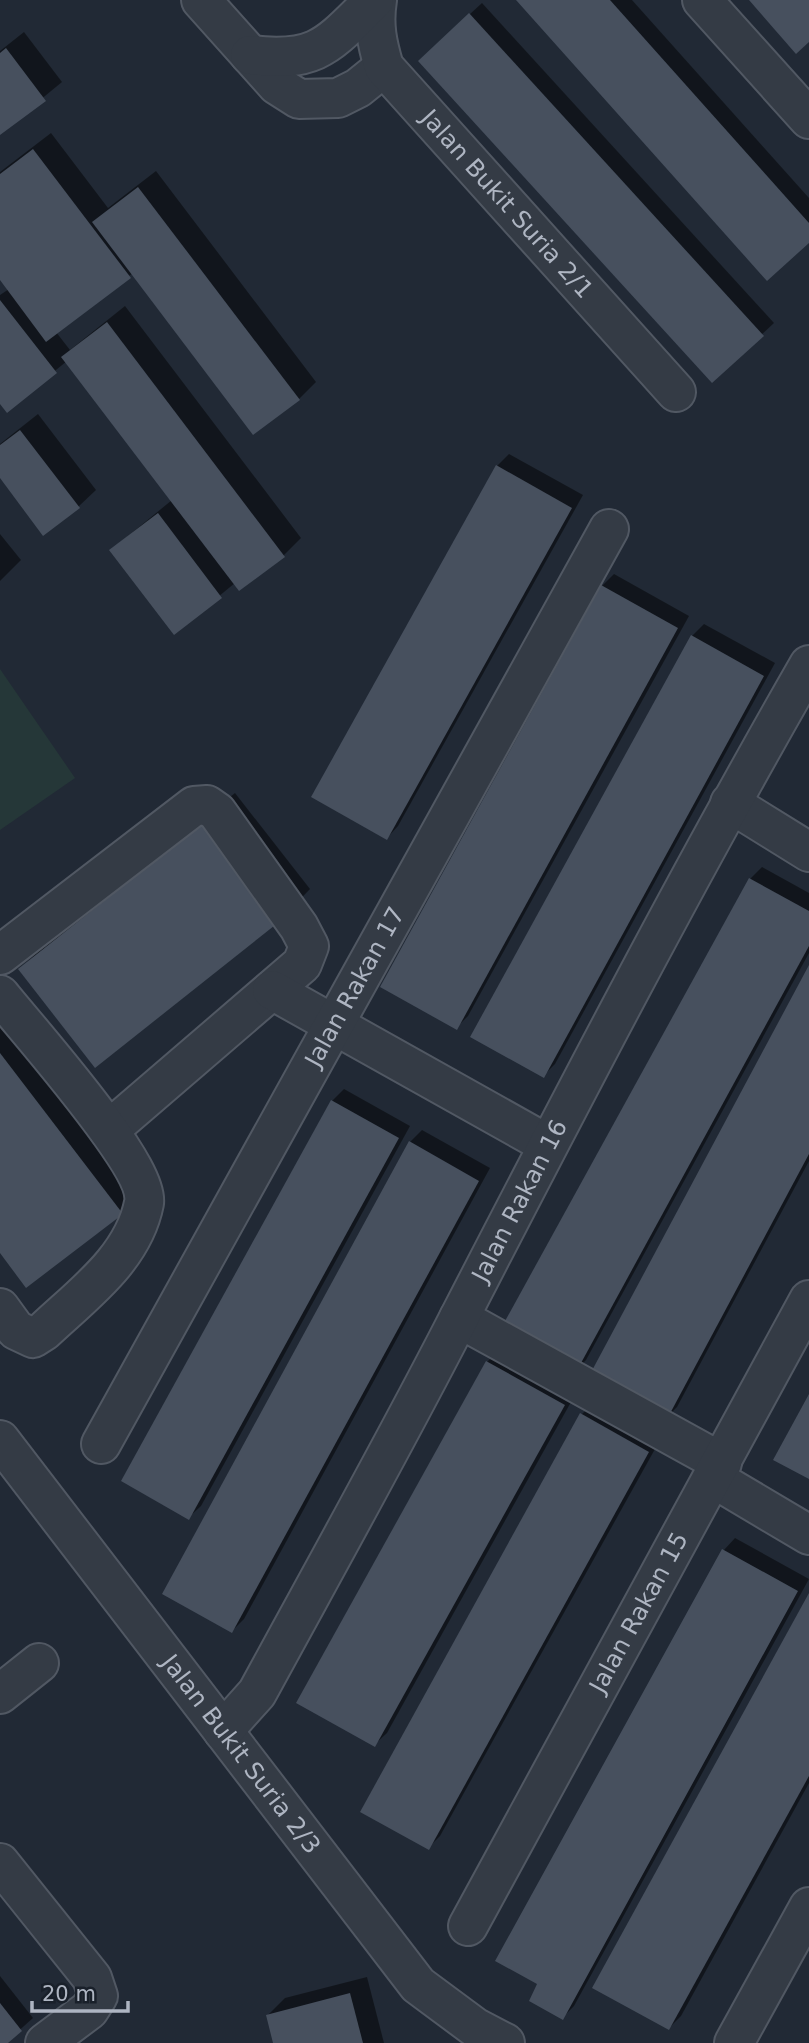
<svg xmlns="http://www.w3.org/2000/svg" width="809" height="2043" font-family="'DejaVu Sans',sans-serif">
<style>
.green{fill:#253738}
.shadow{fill:#0007}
.building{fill:#47505e}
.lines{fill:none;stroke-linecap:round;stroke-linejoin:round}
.minor-casing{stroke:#515863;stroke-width:42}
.minor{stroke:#343b45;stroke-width:38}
.labels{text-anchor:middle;stroke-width:7;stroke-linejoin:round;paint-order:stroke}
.street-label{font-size:24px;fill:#aeb5c2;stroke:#19202a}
</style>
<rect width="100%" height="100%" fill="#212935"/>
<!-- green -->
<path class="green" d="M 0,669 L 75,778 L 0,830 Z"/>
<!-- shadow -->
<g class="shadow">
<path d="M 518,0 L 632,0 L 809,198 L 809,241 Z"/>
<path d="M 482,3 L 774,323 L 712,381 L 432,49 Z"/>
<path d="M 24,32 L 62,82 L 0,133 L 0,51 Z"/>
<path d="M 51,133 L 108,208 L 156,171 L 316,382 L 299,399 L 133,273 L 56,332 L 70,350 L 125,306 L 301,538 L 284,555 L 235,583 L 174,633 L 111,550 L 172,500 L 67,361 L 7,410 L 0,401 L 0,295 L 9,289 L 0,277 L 0,172 Z"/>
<path d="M 38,414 L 96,490 L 78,507 L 0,475 L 0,444 Z"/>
<path d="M 509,454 L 583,495 L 398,826 L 387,838 L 497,466 Z"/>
<path d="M 0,534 L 21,560 L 0,581 Z"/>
<path d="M 614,574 L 689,616 L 468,1016 L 457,1027 L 382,986 L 602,586 Z"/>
<path d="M 704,624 L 775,663 L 555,1064 L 544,1075 L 472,1036 L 692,636 Z"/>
<path d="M 235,793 L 310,889 L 283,917 L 20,969 L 48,942 Z"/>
<path d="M 762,867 L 809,893 L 809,953 L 586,1360 L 574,1372 L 750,879 Z"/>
<path d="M 809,969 L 809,1161 L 677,1407 L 665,1419 Z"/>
<path d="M 0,1006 L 150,1185 L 122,1213 L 0,1250 Z"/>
<path d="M 344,1089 L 410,1126 L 201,1506 L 189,1517 L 332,1101 Z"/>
<path d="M 422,1130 L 490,1168 L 244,1619 L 232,1631 L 410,1142 Z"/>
<path d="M 499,1350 L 576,1393 L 387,1733 L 375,1744 L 487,1362 Z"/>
<path d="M 594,1403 L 660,1440 L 440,1836 L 428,1848 L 582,1414 Z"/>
<path d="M 735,1538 L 809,1579 L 574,2006 L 562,2018 L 539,1984 L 497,1960 L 724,1550 Z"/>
<path d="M 809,1596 L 809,1783 L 681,2016 L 669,2028 Z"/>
<path d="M 0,1976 L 33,2018 L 5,2043 L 0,2043 Z"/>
<path d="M 367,1977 L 384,2043 L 275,2043 L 268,2015 L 285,1998 Z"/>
</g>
<!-- building -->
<g class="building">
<path d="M 516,0 L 610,0 L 809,223 L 809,243 L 767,281 Z"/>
<path d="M 749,0 L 809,0 L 809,42 L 796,54 Z"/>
<path d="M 469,13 L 764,336 L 712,383 L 418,61 Z"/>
<path d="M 6,48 L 46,101 L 0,135 L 0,53 Z"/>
<path d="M 33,149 L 131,278 L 46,342 L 0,280 L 0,174 Z"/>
<path d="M 138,187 L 300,400 L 253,435 L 92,222 Z"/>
<path d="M 0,300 L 57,373 L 7,413 L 0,404 Z"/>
<path d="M 107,322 L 285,557 L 239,591 L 61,357 Z"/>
<path d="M 20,430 L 80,508 L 43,536 L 0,478 L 0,445 Z"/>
<path d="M 496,465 L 572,508 L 387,840 L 311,797 Z"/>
<path d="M 158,513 L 222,598 L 174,635 L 109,550 Z"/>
<path d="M 601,585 L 678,628 L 457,1030 L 380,987 Z"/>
<path d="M 691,635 L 764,676 L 544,1078 L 470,1037 Z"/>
<path d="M 206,820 L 284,918 L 95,1068 L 18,969 Z"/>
<path d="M 749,878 L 809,911 L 809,946 L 575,1374 L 499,1332 Z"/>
<path d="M 809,965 L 809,1154 L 666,1421 L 588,1378 Z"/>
<path d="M 0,1053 L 123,1214 L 26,1288 L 0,1253 Z"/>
<path d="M 331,1100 L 399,1138 L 189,1520 L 121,1481 Z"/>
<path d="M 409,1141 L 479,1181 L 232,1633 L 162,1594 Z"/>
<path d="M 486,1361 L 565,1405 L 375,1747 L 296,1703 Z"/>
<path d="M 809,1394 L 809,1479 L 773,1460 Z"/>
<path d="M 580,1413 L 649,1452 L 429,1850 L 360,1812 Z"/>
<path d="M 722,1549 L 798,1591 L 563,2020 L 529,2001 L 537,1984 L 495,1961 Z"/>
<path d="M 809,1593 L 809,1776 L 669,2030 L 592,1988 Z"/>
<path d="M 350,1993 L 363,2043 L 273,2043 L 266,2015 Z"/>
<path d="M 0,2003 L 22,2031 L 8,2043 L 0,2043 Z"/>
</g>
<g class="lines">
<defs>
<g id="minor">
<path d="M 201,0 L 277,85 L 299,99 L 338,98 L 358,88 L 384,67"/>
<path id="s1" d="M 377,0 C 373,25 377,43 384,67 L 676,392"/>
<path d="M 702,0 L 809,119"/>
<path d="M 250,55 C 318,63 328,45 374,0"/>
<path d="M 730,803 L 809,852"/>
<path d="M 0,955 L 194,806 L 207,805 L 217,812 L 299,927 L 309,946 L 302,964 L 109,1130"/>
<path d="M 272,990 L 547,1144"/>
<path d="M 0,995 C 27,1029 150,1166 144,1203 C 133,1259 82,1295 44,1331 L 33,1338 L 16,1330 L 0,1308"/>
<path d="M 459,1318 L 722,1463"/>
<path id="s2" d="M 0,1440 L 418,1985 L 476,2028 L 505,2043"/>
<path id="s3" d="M 101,1444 L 609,529"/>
<path d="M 713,1478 L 809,1535"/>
<path d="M 0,1694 L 39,1663"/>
<path id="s4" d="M 223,1731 L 257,1693 C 325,1568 395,1443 460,1316 C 573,1097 686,879 809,665"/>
<path d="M 0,1863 L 92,1978 L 98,1996 L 89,2010 L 45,2043"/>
<path id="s5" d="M 468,1926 L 809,1300"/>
<path d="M 734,2043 L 809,1907"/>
</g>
</defs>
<!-- minor casing -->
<use href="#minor" class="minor-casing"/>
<!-- minor -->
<use href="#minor" class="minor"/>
</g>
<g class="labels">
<!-- street labels -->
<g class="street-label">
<text dy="8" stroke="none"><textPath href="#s1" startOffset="252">Jalan Bukit Suria 2/1</textPath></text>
<text dy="8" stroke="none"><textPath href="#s3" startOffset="523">Jalan Rakan 17</textPath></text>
<text dy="8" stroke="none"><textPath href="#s4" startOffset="609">Jalan Rakan 16</textPath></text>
<text dy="8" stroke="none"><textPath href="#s5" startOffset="357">Jalan Rakan 15</textPath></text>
<text dy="8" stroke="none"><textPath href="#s2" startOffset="396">Jalan Bukit Suria 2/3</textPath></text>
</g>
</g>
<!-- scale -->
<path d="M32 2001v10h96v-10" fill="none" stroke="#aeb5c2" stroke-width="3.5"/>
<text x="42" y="2001" font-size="21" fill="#aeb5c2" stroke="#19202a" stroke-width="5" paint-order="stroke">20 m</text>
</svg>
